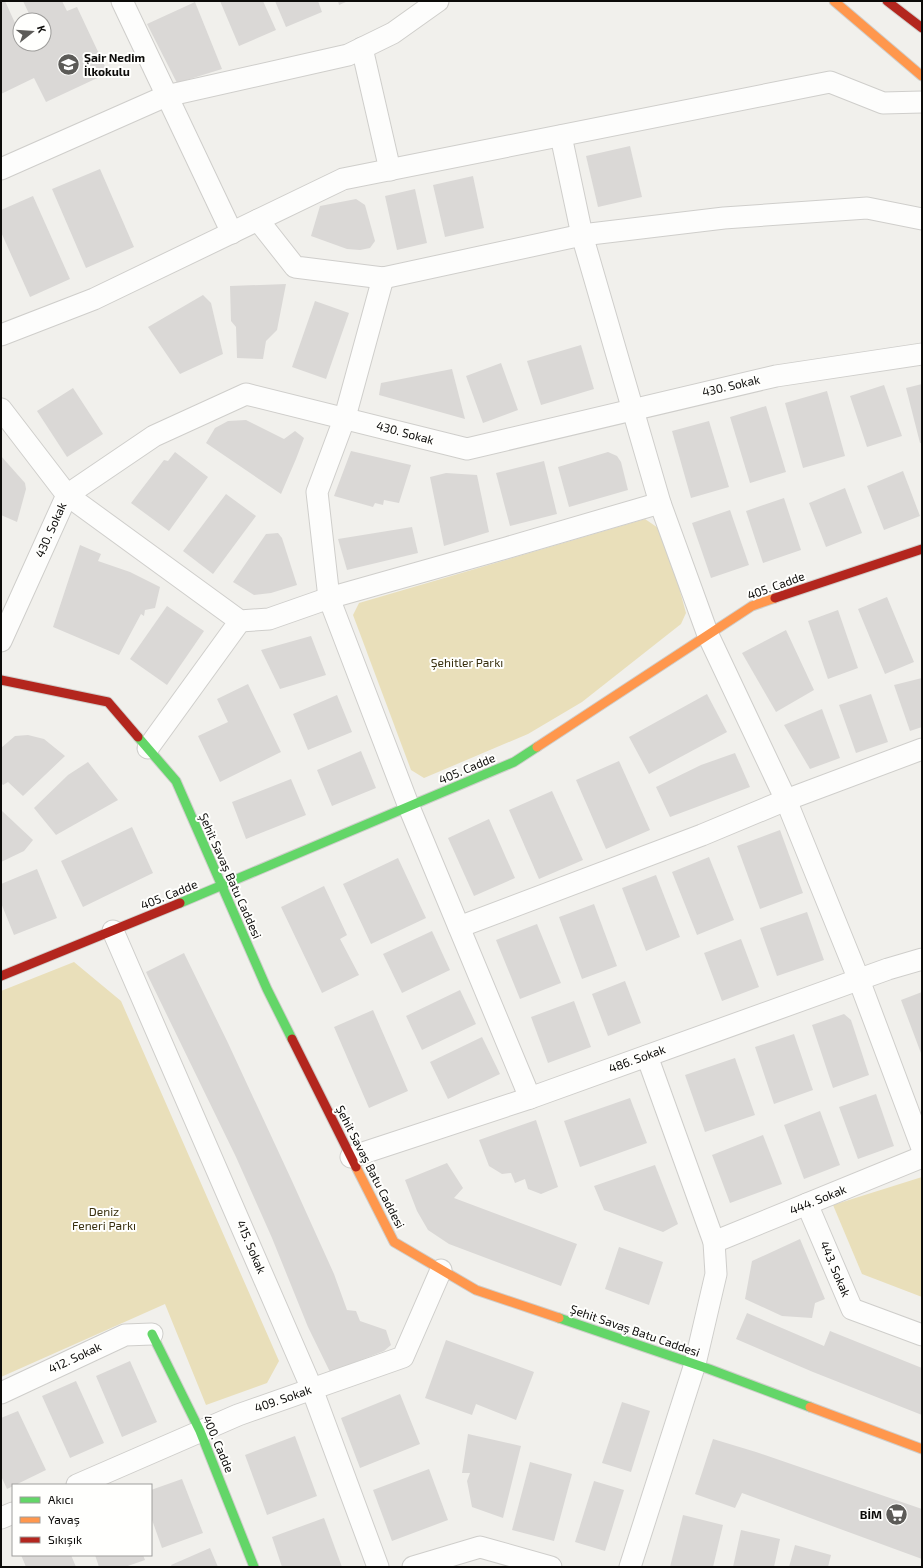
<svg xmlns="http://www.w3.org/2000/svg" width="923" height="1568" font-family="'Exo 2',sans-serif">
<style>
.green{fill:#e9dfba}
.building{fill:#dad8d6}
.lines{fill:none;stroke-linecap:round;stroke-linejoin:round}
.street-casing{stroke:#cfcecb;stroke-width:23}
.fast-casing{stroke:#cfcecb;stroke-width:11}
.slow-casing{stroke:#cfcecb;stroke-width:11}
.jam-casing{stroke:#cfcecb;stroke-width:11}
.street{stroke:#fdfdfc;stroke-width:21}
.fast{stroke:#63d668;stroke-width:9}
.slow{stroke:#ff974d;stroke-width:9}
.jam{stroke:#b3261e;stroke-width:9}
.labels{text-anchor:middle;stroke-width:4;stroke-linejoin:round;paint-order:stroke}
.poi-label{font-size:12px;font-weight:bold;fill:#0c0b09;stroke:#fffffd;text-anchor:start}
.street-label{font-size:12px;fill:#0c0b09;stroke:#fffffd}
.park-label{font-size:12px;fill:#382f0e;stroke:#fffffd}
</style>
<rect width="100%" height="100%" fill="#f1f0ec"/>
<!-- green -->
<g class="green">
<path d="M 645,519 L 664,532 L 686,613 L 681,624 L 582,702 L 528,734 L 424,778 L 411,770 L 353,615 L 359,603 Z"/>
<path d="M 74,962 L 121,1001 L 279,1361 L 267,1383 L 206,1405 L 165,1304 L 1,1377 L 1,991 Z"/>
<path d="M 922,1177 L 922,1297 L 862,1274 L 833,1205 Z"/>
</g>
<!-- building -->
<g class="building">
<path d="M 1,1 L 5,1 L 20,34 L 20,44 L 44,44 L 44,20 L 32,20 L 23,1 L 62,1 L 67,11 L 77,7 L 108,73 L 46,102 L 34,78 L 1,94 Z"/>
<path d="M 220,1 L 263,1 L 276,30 L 239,46 Z"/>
<path d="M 275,1 L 318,1 L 322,12 L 286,27 Z"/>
<path d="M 338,1 L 348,1 L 339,5 Z"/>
<path d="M 195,2 L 222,69 L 177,83 L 147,24 Z"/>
<path d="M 630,146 L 642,197 L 598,207 L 586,156 Z"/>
<path d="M 100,169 L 134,247 L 86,268 L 52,189 Z"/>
<path d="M 473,176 L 484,228 L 445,237 L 433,185 Z"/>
<path d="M 415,189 L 427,243 L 397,250 L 385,196 Z"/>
<path d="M 33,196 L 70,279 L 30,297 L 1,232 L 1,210 Z"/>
<path d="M 356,199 L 365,205 L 375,241 L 370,248 L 360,250 L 347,249 L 311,236 L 320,206 Z"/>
<path d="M 286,284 L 277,330 L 266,341 L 263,359 L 237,358 L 236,327 L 231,321 L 230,286 Z"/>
<path d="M 203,295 L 211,303 L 223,354 L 180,374 L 148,327 Z"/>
<path d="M 315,301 L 349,313 L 326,379 L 292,367 Z"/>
<path d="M 581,345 L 594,389 L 541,405 L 527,361 Z"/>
<path d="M 501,363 L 518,410 L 483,423 L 466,376 Z"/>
<path d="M 452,369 L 465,419 L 379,395 L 381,383 Z"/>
<path d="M 922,384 L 922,443 L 920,443 L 906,388 Z"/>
<path d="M 884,385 L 902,436 L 867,447 L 850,396 Z"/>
<path d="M 73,388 L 103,434 L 67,457 L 37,411 Z"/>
<path d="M 827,391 L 845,456 L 803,468 L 785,403 Z"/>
<path d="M 766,406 L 786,472 L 750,483 L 730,417 Z"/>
<path d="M 246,420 L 284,439 L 295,431 L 304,438 L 296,459 L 281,494 L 206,443 L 215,428 L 228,421 Z"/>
<path d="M 709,421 L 729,487 L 691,498 L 672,431 Z"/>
<path d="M 351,451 L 411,465 L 399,503 L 384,500 L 383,505 L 375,503 L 373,507 L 334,496 Z"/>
<path d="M 175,452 L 208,477 L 169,531 L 131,503 L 164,460 L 168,461 Z"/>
<path d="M 608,452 L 617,456 L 621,462 L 628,490 L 569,507 L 558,467 Z"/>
<path d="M 1,456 L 25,483 L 26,489 L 17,522 L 1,515 Z"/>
<path d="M 544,461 L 557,514 L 510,526 L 496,473 Z"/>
<path d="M 903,471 L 920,516 L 884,530 L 867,486 Z"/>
<path d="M 446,473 L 477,475 L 489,532 L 444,546 L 430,477 Z"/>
<path d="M 845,488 L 862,533 L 826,547 L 809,503 Z"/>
<path d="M 226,494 L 256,516 L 213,574 L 183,551 Z"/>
<path d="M 784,498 L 801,550 L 763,563 L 746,511 Z"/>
<path d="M 730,510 L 749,565 L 711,578 L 692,523 Z"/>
<path d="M 412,527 L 418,553 L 347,570 L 338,539 Z"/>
<path d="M 278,533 L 282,538 L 297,585 L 271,593 L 254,595 L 233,582 L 266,534 Z"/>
<path d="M 80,545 L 101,554 L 98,561 L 130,572 L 160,587 L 155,608 L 145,610 L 144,616 L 141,614 L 119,655 L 53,627 Z"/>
<path d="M 887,597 L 914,662 L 885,674 L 858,609 Z"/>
<path d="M 167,606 L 204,631 L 167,685 L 130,659 Z"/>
<path d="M 838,610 L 858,668 L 828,679 L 808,621 Z"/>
<path d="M 786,630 L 814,690 L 776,712 L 742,653 Z"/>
<path d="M 311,636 L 326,675 L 280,689 L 261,650 Z"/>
<path d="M 922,678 L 922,727 L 910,731 L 894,685 Z"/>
<path d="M 248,684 L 281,752 L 220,782 L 198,736 L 228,722 L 217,699 Z"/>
<path d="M 707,694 L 727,732 L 649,774 L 629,737 Z"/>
<path d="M 871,694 L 888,742 L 856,753 L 839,705 Z"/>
<path d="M 337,695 L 352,732 L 308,750 L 293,714 Z"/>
<path d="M 822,709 L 840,758 L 810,769 L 784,725 Z"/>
<path d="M 28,735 L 44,739 L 65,756 L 23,796 L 8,782 L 3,785 L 1,783 L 1,748 L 15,736 Z"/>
<path d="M 361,751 L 376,788 L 332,806 L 317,770 Z"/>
<path d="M 735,753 L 750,787 L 670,817 L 656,787 L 701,765 Z"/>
<path d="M 619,761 L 650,830 L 606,849 L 576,780 Z"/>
<path d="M 88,762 L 118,800 L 56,835 L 34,808 L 68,775 Z"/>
<path d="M 291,779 L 306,815 L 246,839 L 232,802 Z"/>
<path d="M 552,791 L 583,860 L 539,879 L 509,810 Z"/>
<path d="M 1,810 L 33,840 L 24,851 L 1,862 Z"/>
<path d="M 489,819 L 515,878 L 474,896 L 448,838 Z"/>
<path d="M 132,827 L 153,873 L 83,907 L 61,861 Z"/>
<path d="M 780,830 L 803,893 L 760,909 L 737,846 Z"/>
<path d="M 709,857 L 734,920 L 697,935 L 672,872 Z"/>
<path d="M 398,858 L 426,918 L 371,944 L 343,884 Z"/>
<path d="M 37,869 L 57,918 L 14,935 L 1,903 L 1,884 Z"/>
<path d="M 656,875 L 680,937 L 646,951 L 622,888 Z"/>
<path d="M 324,886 L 347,935 L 340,939 L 359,975 L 322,993 L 281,907 Z"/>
<path d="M 594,904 L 617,966 L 582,979 L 559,917 Z"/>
<path d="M 807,912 L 824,960 L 777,976 L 760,928 Z"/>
<path d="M 537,924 L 561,983 L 520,999 L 496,940 Z"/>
<path d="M 432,931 L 450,970 L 402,993 L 383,954 Z"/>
<path d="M 741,939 L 759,987 L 722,1001 L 704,953 Z"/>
<path d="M 184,953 L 228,1043 L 292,1181 L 334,1274 L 347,1310 L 356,1311 L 360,1321 L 386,1330 L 391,1345 L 384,1351 L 330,1372 L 308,1327 L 272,1238 L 236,1157 L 146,972 Z"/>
<path d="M 625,981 L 641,1023 L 608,1036 L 592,994 Z"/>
<path d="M 460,990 L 476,1024 L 422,1050 L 406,1016 Z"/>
<path d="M 922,992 L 922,1056 L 901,1000 Z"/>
<path d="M 574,1001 L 591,1047 L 548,1063 L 531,1017 Z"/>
<path d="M 373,1010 L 408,1091 L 369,1108 L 334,1027 Z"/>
<path d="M 844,1014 L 851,1020 L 869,1075 L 833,1088 L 812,1025 Z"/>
<path d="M 794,1034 L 813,1090 L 774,1104 L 755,1047 Z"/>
<path d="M 482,1037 L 500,1074 L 448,1099 L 430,1062 Z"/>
<path d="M 735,1058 L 755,1115 L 705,1132 L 685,1075 Z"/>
<path d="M 876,1094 L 894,1146 L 858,1159 L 839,1107 Z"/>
<path d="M 630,1098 L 647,1143 L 580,1167 L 564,1121 Z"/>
<path d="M 820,1111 L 840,1165 L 804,1179 L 784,1125 Z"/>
<path d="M 536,1120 L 558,1187 L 541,1194 L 528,1189 L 525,1179 L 515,1183 L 511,1173 L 502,1174 L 489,1166 L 479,1140 Z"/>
<path d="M 763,1135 L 782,1184 L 730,1203 L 712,1155 Z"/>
<path d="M 447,1163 L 463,1188 L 454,1198 L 577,1244 L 561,1286 L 449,1244 L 428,1230 L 417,1211 L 405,1180 Z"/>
<path d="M 655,1165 L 678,1224 L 663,1232 L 604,1210 L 594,1186 Z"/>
<path d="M 800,1239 L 825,1299 L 815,1303 L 812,1318 L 782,1316 L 745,1299 L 752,1261 Z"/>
<path d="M 619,1247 L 663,1262 L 649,1305 L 605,1289 Z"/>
<path d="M 747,1313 L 824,1346 L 830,1331 L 922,1368 L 922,1415 L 813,1372 L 736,1339 Z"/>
<path d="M 446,1340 L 534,1372 L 516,1420 L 476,1404 L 472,1415 L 425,1398 Z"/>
<path d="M 130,1361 L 157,1422 L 122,1437 L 96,1376 Z"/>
<path d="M 76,1381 L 104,1443 L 70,1458 L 42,1396 Z"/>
<path d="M 400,1394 L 420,1444 L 360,1468 L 341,1418 Z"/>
<path d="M 622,1402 L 650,1411 L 631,1472 L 602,1463 Z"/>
<path d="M 18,1411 L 46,1470 L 7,1489 L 1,1476 L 1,1418 Z"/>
<path d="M 468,1434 L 521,1446 L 503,1518 L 472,1507 L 467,1481 L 470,1473 L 462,1473 Z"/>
<path d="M 295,1436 L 317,1496 L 267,1515 L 245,1455 Z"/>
<path d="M 713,1439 L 756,1452 L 922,1509 L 922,1559 L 742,1493 L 735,1508 L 695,1494 Z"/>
<path d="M 530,1462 L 572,1474 L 554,1541 L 512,1530 Z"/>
<path d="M 429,1469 L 448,1520 L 392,1541 L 373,1490 Z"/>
<path d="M 182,1479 L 203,1533 L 162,1548 L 151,1517 L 151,1490 Z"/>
<path d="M 594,1481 L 624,1490 L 605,1551 L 575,1542 Z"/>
<path d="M 683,1515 L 723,1525 L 713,1567 L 670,1567 Z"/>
<path d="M 324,1518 L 342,1567 L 282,1567 L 272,1537 Z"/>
<path d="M 741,1530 L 780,1539 L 774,1567 L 733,1567 Z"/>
<path d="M 795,1545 L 831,1555 L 828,1567 L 789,1567 Z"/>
<path d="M 210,1548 L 218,1567 L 172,1567 L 171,1565 Z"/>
<path d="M 21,1555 L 71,1555 L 76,1567 L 26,1567 Z"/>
<path d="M 95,1555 L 143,1555 L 145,1560 L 125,1567 L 99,1567 Z"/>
</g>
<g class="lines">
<defs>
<g id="street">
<path d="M 122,1 L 232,233"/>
<path d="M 362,48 L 390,170"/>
<path d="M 561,136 L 582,235 L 660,503 L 708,635 L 786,800 L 859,980 L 922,1148"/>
<path d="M 1,169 L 166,96 L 348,55 L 393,33 L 438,1"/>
<path d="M 258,220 L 295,267 L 383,278 L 582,235 L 724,218 L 867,208 L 922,219"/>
<path d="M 383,278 L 345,417 L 317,492 L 329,598 L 409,807 L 530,1098"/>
<path d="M 1,335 L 94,299 L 343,179 L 830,82 L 883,103 L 922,102"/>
<path d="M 1,409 L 67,495 L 240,621 L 269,619 L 329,598 L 506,548 L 660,503"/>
<path d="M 1,641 L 67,495 L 154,436 L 246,394 L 467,449 L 776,376 L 922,354"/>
<path d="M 148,748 L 240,621"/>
<path d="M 459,927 L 702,835 L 786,800 L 922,749"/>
<path d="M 113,931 L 312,1389 L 378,1567"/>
<path d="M 351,1157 L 530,1098 L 888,969 L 922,959"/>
<path d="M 807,1204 L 852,1309 L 922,1335"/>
<path d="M 714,1242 L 922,1157"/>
<path d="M 1,1393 L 125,1335 L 152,1334"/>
<path d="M 77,1485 L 238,1415 L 403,1357 L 441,1270"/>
<path d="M 1,1518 L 13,1513"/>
<path d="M 413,1567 L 480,1547 L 551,1567"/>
<path d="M 630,1567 L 695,1364 L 716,1274 L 714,1242 L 647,1056"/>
</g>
<g id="fast">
<path d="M 138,737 L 176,781 L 267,989 L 292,1039"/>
<path d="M 180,903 L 514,762 L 537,747"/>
<path d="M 559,1318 L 709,1369 L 810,1407"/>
<path d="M 152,1334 L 200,1431 L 254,1567"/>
</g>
<g id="slow">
<path d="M 834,1 L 922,76"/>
<path d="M 537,747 L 752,606 L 775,598"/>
<path d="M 356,1167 L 394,1242 L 476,1290 L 559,1318"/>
<path d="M 810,1407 L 922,1449"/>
</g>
<g id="jam">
<path d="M 887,1 L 922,28"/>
<path d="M 775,598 L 922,549"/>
<path d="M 1,680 L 108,702 L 138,737"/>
<path d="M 1,976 L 180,903"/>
<path d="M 292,1039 L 356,1167"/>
</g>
</defs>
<!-- street casing -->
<use href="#street" class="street-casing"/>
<!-- fast casing -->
<use href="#fast" class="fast-casing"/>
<!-- slow casing -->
<use href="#slow" class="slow-casing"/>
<!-- jam casing -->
<use href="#jam" class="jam-casing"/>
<!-- street -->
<use href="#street" class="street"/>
<!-- fast -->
<use href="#fast" class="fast"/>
<!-- slow -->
<use href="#slow" class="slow"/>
<!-- jam -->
<use href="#jam" class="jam"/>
</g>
<!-- icons -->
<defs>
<symbol id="school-disc" viewBox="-11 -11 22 22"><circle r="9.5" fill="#5c5b58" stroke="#fffffd"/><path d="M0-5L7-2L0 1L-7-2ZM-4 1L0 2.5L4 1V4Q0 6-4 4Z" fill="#fff"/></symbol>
<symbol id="supermarket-disc" viewBox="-11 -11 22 22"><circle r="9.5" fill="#5c5b58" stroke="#fffffd"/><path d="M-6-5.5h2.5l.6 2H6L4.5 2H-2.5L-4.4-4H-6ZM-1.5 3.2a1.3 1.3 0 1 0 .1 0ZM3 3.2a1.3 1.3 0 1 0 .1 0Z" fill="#fff"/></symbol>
</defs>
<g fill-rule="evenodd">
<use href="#school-disc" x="56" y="52" width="25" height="25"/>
<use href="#supermarket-disc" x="884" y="1502" width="25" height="25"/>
</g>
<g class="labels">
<!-- poi labels -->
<g class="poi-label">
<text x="84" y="62">Şair Nedim<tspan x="84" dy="14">İlkokulu</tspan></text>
<text x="882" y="1519" text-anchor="end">BİM</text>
</g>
<!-- street labels -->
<g class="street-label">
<text transform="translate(731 386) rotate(-13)" y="4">430. Sokak</text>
<text transform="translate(405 433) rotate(15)" y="4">430. Sokak</text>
<text transform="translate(51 530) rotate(-66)" y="4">430. Sokak</text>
<text transform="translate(776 586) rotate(-20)" y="4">405. Cadde</text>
<text transform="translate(467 769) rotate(-23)" y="4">405. Cadde</text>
<text transform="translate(230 876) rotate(66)" y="4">Şehit Savaş Batu Caddesi</text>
<text transform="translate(169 895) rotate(-22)" y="4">405. Cadde</text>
<text transform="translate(637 1059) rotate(-20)" y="4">486. Sokak</text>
<text transform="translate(370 1167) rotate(63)" y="4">Şehit Savaş Batu Caddesi</text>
<text transform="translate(818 1200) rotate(-22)" y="4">444. Sokak</text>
<text transform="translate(251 1247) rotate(67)" y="4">415. Sokak</text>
<text transform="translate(835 1269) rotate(67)" y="4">443. Sokak</text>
<text transform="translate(635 1331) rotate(19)" y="4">Şehit Savaş Batu Caddesi</text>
<text transform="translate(75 1358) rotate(-25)" y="4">412. Sokak</text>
<text transform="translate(283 1399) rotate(-19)" y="4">409. Sokak</text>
<text transform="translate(218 1444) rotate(67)" y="4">400. Cadde</text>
</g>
<!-- park labels -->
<g class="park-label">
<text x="467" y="667">Şehitler Parkı</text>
<text x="104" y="1216">Deniz<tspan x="104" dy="14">Feneri Parkı</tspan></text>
</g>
</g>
<!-- border -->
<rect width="923" height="1568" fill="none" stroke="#0c0b09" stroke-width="4"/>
<!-- legend -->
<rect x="12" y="1484" width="140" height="72" fill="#fffffd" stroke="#9e9d9b"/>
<rect x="20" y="1497" width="20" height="6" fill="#63d668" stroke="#9e9d9b"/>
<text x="48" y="1504" font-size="12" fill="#0c0b09">Akıcı</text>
<rect x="20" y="1517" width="20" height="6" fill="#ff974d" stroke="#9e9d9b"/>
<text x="48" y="1524" font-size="12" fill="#0c0b09">Yavaş</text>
<rect x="20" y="1537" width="20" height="6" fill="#b3261e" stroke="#9e9d9b"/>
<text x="48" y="1544" font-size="12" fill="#0c0b09">Sıkışık</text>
<!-- north arrow -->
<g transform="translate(32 32) rotate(73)"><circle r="19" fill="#fffffd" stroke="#9e9d9b"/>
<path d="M0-3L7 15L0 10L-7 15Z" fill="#5c5b58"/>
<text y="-6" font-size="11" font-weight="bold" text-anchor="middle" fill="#0c0b09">K</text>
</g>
</svg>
